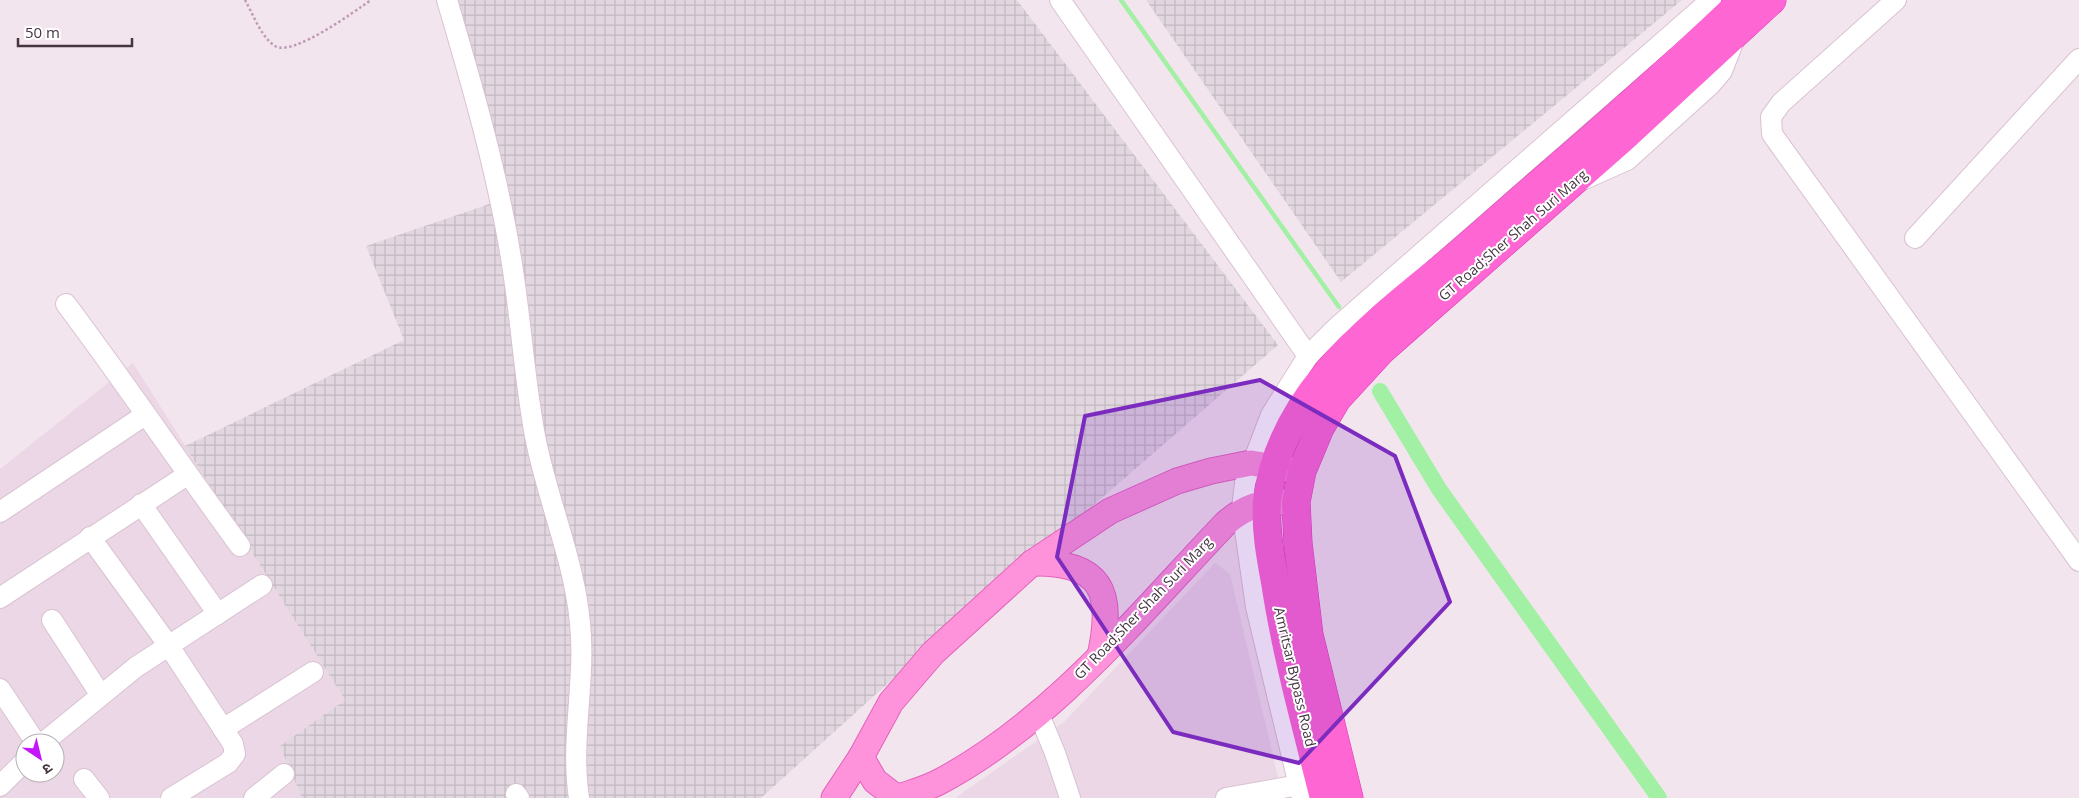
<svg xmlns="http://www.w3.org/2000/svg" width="2079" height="798" font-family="'Open Sans','Noto Sans Devanagari',sans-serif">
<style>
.residential{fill:#ebd7e5;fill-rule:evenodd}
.industrial{fill:url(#industrial-grid)}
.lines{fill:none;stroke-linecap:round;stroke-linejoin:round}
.stream{stroke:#a1f0a3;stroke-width:4.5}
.canal{stroke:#a1f0a3;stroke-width:16}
.minor-casing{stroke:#d9c2d3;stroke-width:22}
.major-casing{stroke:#e363bb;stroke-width:27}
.highway-casing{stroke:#dd35b4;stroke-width:29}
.path{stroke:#c099b6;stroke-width:2.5;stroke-dasharray:2.5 2.5;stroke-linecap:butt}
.minor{stroke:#fff;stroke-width:20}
.major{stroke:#fe93db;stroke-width:25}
.highway{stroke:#fd66d3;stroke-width:28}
.marked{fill:#7b2cbf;fill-opacity:0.2;stroke:#7b2cbf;stroke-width:4;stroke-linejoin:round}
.labels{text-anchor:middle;stroke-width:4;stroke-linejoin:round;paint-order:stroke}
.street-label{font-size:14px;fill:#453541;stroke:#fff}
</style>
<defs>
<pattern id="industrial-grid" width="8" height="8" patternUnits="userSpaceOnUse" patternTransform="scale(1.25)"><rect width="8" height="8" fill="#e2d7e0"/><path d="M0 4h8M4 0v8" fill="none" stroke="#c3b9c1"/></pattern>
</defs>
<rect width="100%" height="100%" fill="#f3e5ee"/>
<!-- residential -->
<g class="residential">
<path d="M 133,363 L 345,700 L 280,746 L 302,798 L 0,798 L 0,469 ZM 25,743 L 55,743 L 55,773 L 25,773 Z"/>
<path d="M 1215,563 L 1230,574 L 1283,798 L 955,798 L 1064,722 Z"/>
</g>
<!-- industrial -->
<g class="industrial">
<path d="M 457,0 L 1017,0 L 1278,345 L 875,695 L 761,798 L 302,798 L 280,746 L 345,700 L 185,446 L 404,340 L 366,246 L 507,198 Z"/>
<path d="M 1146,0 L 1682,0 L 1341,282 Z"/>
</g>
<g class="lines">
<!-- stream -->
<path class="stream" d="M 1121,0 L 1339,307"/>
<!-- canal -->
<path class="canal" d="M 1380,391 L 1439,489 L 1659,798"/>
<defs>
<g id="minor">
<path d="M 447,0 C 472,85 497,171 511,258 C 521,317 524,377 535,436 C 547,499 574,559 580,623 C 586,681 570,740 579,798"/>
<path d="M 1060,0 L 1308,356"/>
<path d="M 1896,0 L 1781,103 L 1771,117 L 1772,134 L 2079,561"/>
<path d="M 1582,180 L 1627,160 L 1710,85 L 1722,71 L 1736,35"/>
<path d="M 1915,238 L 2079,59"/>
<path d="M 66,304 C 126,384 181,466 240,546"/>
<path d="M 141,504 L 218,614"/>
<path d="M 0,512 L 145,415"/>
<path d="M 90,537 L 169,646 L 233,744 L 235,754 L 228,763 L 171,798"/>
<path d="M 0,598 L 187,475"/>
<path d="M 52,620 L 100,694"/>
<path d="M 0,689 L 36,743"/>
<path d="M 1038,712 L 1055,753 L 1070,798"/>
<path d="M 223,729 L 313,672"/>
<path d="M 43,743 L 136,667 L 262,585"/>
<path d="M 84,779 L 99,798"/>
<path d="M 0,786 L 25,761"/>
<path d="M 516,794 L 519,798"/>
<path d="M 254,798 L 284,774"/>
<path d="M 1226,798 L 1299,785"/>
<path d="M 1302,798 L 1256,607 L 1242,509 L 1245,483 L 1271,415 L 1308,356 L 1336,328 L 1711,0"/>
</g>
<g id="major">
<path d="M 1032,563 C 1103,562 1114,592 1100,656"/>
<path d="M 861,757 L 875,781 L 897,798"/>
<path d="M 834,798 L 861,757 L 891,702 L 933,653 L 1032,563 L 1110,511 L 1177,481 L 1211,471 L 1251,463 L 1294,470"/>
<path d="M 896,798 C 910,793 926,789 939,782 C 1051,723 1140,613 1226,523 C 1246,506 1260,502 1286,502"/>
</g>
<g id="highway">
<path d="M 1324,798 C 1306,726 1286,655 1275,582 C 1270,555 1265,528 1267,501 C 1278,402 1361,333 1433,275 C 1463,251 1492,225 1521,199 C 1596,135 1671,69 1743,0"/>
<path d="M 1349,798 L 1309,635 L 1298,543 L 1296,502 L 1302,471 L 1320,428 L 1337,399 L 1382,350 L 1623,138 L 1772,0"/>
</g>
</defs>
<!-- minor casing -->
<use href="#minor" class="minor-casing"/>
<!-- major casing -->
<use href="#major" class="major-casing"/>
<!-- highway casing -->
<use href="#highway" class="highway-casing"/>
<!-- path -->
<path class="path" d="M 245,0 C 253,14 261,37 275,46 C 293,57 355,11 371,0"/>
<!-- minor -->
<use href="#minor" class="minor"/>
<!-- major -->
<use href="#major" class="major"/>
<!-- highway -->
<use href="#highway" class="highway"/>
</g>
<!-- marked area -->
<path class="marked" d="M 1260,380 L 1395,456 L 1450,602 L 1299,763 L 1173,732 L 1057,557 L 1085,416 Z"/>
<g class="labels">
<!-- street labels -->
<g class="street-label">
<text transform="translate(1513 235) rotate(-41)" y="5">GT Road;Sher Shah Suri Marg</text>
<text transform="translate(1143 608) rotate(-46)" y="5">GT Road;Sher Shah Suri Marg</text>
<text transform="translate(1295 677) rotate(77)" y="5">Amritsar Bypass Road</text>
</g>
</g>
<!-- north arrow -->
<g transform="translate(40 758) rotate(145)"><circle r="24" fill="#ffffff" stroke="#b5aeb3"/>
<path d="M0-4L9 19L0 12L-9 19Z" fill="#c416f9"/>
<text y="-8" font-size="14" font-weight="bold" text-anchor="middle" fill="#453541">उ</text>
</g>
<!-- scale -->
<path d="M18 38v8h114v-8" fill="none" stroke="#453541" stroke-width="2.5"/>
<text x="25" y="38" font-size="15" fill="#453541" stroke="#ffffff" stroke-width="4" paint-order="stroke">50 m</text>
</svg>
